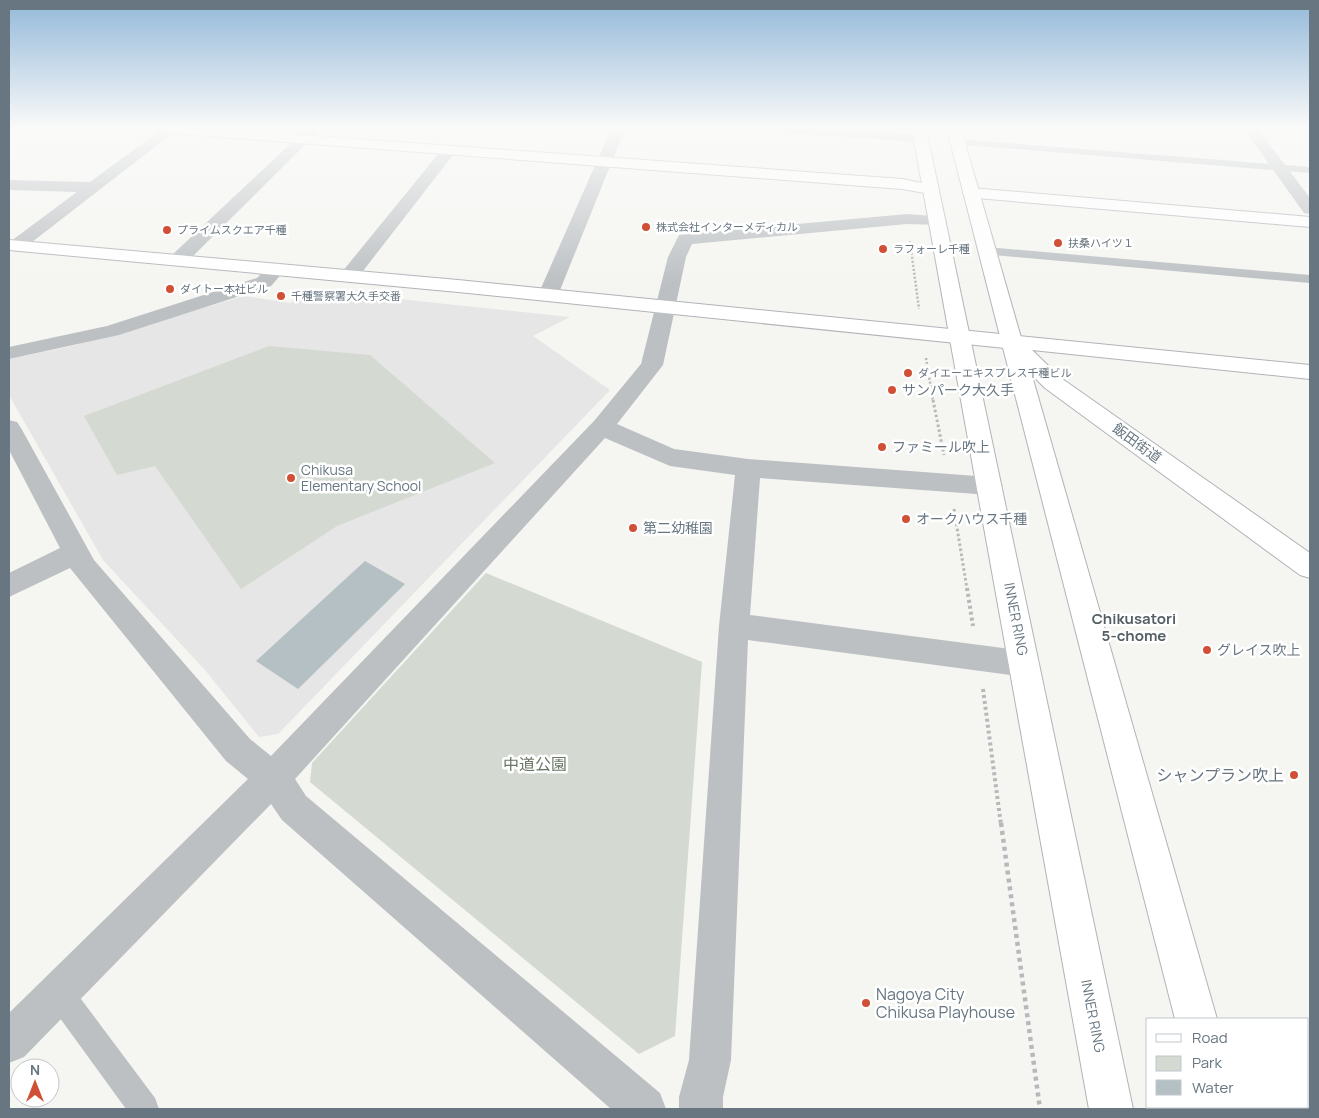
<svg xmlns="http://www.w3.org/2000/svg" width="1319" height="1118" font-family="Manrope,'Noto Sans JP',sans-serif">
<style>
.built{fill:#e5e6e5}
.green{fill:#d4d9d1}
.water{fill:#b4c0c3}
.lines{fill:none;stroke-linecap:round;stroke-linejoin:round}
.secondary-casing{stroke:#afb4b8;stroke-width:2}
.primary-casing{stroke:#b0b4b7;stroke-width:2}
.path-far4{stroke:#b6b9bb;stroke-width:2;stroke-dasharray:1 1;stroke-linecap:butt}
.path-far3{stroke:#b6b9bb;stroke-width:2.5;stroke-dasharray:2 2;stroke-linecap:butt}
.path-far2{stroke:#b6b9bb;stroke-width:3;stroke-dasharray:2.5 2.5;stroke-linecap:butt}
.path-far1{stroke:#b6b9bb;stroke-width:4;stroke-dasharray:3 3;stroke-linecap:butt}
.path{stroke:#b6b9bb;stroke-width:4.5;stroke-dasharray:4 4;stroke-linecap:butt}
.lane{fill:#bcc0c3;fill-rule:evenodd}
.street{fill:#bcc0c3;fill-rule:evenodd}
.secondary{fill:#fff;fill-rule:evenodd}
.primary{fill:#fff;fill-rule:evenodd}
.poi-dot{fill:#d15035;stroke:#fff;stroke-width:2}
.labels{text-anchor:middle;stroke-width:5;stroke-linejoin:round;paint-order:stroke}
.far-poi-label{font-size:11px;fill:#677680;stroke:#fff;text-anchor:start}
.poi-label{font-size:14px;fill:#677680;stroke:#fff;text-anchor:start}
.street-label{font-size:14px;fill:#677680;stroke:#fff}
.neighbourhood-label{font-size:15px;font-weight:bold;fill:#545f65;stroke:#fff}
.near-park-label{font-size:16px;fill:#6a7765;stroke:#fff}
.near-poi-label{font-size:16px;fill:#677680;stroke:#fff;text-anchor:end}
</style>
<rect width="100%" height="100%" fill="#f5f5f1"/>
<!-- built -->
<path class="built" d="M 304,289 L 570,317 L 533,336 L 610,390 L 278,734 L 259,737 L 205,670 L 103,560 L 9,395 L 9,359 L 72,346 L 244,296 L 291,303 Z"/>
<!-- green -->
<g class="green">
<path d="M 269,346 L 370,355 L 495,463 L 337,526 L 241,589 L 155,466 L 117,475 L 84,416 Z"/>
<path d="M 486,573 L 702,662 L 675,1036 L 639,1054 L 310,782 L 312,763 Z"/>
</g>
<!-- water -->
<path class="water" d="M 365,561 L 405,584 L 298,689 L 256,661 Z"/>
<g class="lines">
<defs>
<g id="secondary">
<path d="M 161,129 L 221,129 L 902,179 L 937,186 L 939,189 L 931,194 L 902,189 L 168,133 Z"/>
<path d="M 971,188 L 1310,217 L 1310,227 L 965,197 L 963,193 L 965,189 Z"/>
<path d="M 9,240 L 458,280 L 1310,365 L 1310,379 L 1032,350 L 1061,378 L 1310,553 L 1310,578 L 1300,575 L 1045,388 L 1005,348 L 458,292 L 9,250 Z"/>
</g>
<g id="primary">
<path d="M 912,129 L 926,129 L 1133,1109 L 1089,1109 Z"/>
<path d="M 947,129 L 961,129 L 1217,1019 L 1175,1019 Z"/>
<rect x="1198" y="1107" width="44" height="2"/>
</g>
</defs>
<!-- secondary casing -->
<use href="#secondary" class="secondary-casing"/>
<!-- primary casing -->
<use href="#primary" class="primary-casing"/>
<!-- path-far4 -->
<path class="path-far4" d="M 910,241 L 911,250"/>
<!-- path-far3 -->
<g class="path-far3">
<path d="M 911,249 L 919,309"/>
<path d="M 926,358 L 933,401"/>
</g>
<!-- path-far2 -->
<g class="path-far2">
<path d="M 933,400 L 944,455"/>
<path d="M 954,509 L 967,589"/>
</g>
<!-- path-far1 -->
<g class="path-far1">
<path d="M 967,588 L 973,626"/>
<path d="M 983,689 L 1001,825"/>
</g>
<!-- path -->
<path class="path" d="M 1001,823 L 1040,1109"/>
<!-- lane -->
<g class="lane">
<path d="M 957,139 L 1310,167 L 1310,173 L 953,144 L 952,142 Z"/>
<path d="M 986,247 L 1310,275 L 1310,283 L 982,254 L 980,251 L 982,248 Z"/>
<path d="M 59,979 L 69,983 L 155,1098 L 159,1109 L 126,1109 L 49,1003 L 45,993 L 49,983 Z"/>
</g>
<!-- street -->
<g class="street">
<path d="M 162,129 L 178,129 L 23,249 L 11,249 L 9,244 L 11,241 L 77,192 L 9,190 L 9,180 L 90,182 Z"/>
<path d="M 306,129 L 321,129 L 186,263 L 172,263 L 170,259 L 172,255 Z"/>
<path d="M 611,129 L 625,129 L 558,295 L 555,299 L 541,299 L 538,295 Z"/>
<path d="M 779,129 L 846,129 L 921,134 L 928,138 L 921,142 L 786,133 Z"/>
<path d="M 1244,129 L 1258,129 L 1310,198 L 1310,214 L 1304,213 Z"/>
<path d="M 448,146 L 456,151 L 356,280 L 342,280 L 339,276 L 342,272 L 443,148 Z"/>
<path d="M 907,214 L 944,217 L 947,221 L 944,225 L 907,224 L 692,244 L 686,257 L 663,365 L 617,424 L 674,449 L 748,459 L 990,477 L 999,480 L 1003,486 L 999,492 L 990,495 L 760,478 L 750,615 L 1025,651 L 1036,654 L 1040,664 L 1036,674 L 1025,677 L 748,640 L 731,1060 L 723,1097 L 723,1109 L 679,1109 L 679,1097 L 689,1060 L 719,626 L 735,475 L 670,466 L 605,438 L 295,779 L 306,796 L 660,1093 L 666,1109 L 611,1109 L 282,820 L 271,804 L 24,1057 L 9,1063 L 9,1013 L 248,779 L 226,761 L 70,568 L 9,597 L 9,573 L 60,548 L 9,450 L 9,420 L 17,422 L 21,428 L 94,560 L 250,739 L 271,756 L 594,421 L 641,364 L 668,257 L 679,235 Z"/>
<path d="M 277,263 L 284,265 L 286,269 L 271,286 L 119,335 L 9,359 L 9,347 L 107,326 L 257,278 L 270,265 Z"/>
</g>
<!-- secondary -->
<use href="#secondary" class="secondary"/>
<!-- primary -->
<use href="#primary" class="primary"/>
</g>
<!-- sky -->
<linearGradient id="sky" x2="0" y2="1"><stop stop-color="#93b9d9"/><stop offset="0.45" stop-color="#fafaf9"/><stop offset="1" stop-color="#fafaf9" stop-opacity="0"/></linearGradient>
<rect width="1319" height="285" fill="url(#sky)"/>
<!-- markers -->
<g class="poi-dot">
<circle cx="646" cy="227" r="5"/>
<circle cx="167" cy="230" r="5"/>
<circle cx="1058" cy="243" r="5"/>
<circle cx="883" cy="249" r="5"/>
<circle cx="170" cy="289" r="5"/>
<circle cx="281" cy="296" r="5"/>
<circle cx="908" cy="373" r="5"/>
<circle cx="892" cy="390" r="5"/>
<circle cx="882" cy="447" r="5"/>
<circle cx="291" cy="478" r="5"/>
<circle cx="906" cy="519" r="5"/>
<circle cx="633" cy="528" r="5"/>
<circle cx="1207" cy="650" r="5"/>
<circle cx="1294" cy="775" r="5"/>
<circle cx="866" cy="1003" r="5"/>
</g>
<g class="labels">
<!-- far-poi labels -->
<g class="far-poi-label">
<text x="656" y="231">株式会社インターメディカル</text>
<text x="177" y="234">プライムスクエア千種</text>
<text x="1068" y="247">扶桑ハイツ１</text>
<text x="893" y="253">ラフォーレ千種</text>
<text x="180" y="293">ダイトー本社ビル</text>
<text x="291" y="300">千種警察署大久手交番</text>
<text x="918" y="377">ダイエーエキスプレス千種ビル</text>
</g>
<!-- poi labels -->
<g class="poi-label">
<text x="902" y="395">サンパーク大久手</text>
<text x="892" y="452">ファミール吹上</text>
<text x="301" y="475">Chikusa<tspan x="301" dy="16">Elementary School</tspan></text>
<text x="916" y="524">オークハウス千種</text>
<text x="643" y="533">第二幼稚園</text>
<text x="1217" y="655">グレイス吹上</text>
</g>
<!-- street labels -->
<g class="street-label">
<text transform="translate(1137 443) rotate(36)" y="5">飯田街道</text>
<text transform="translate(1016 619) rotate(79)" y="5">INNER RING</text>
<text transform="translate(1093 1016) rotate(79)" y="5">INNER RING</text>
</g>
<!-- neighbourhood labels -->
<g class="neighbourhood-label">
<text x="1134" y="624">Chikusatori<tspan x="1134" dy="17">5-chome</tspan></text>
</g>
<!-- near-park labels -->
<g class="near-park-label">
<text x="535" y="770">中道公園</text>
</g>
<!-- near-poi labels -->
<g class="near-poi-label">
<text x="1284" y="781">シャンプラン吹上</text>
<text x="876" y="1000" text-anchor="start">Nagoya City<tspan x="876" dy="18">Chikusa Playhouse</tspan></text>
</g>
</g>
<!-- border -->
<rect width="1319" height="1118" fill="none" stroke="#677680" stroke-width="20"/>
<!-- legend -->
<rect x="1146" y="1018" width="162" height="90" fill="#ffffff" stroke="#c2c8cc"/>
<rect x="1156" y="1034" width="25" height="8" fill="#ffffff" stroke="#c2c8cc"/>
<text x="1192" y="1043" font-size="15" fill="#677680">Road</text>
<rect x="1156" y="1056" width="25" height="15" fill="#d4d9d1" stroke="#c2c8cc"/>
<text x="1192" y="1068" font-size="15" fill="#677680">Park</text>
<rect x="1156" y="1080" width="25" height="15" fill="#b4c0c3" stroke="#c2c8cc"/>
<text x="1192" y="1093" font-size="15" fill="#677680">Water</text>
<!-- north arrow -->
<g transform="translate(35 1083)"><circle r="24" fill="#ffffff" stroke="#c2c8cc"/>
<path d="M0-4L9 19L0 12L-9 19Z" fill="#d15035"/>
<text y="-8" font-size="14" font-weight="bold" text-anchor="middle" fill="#677680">N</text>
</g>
</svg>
